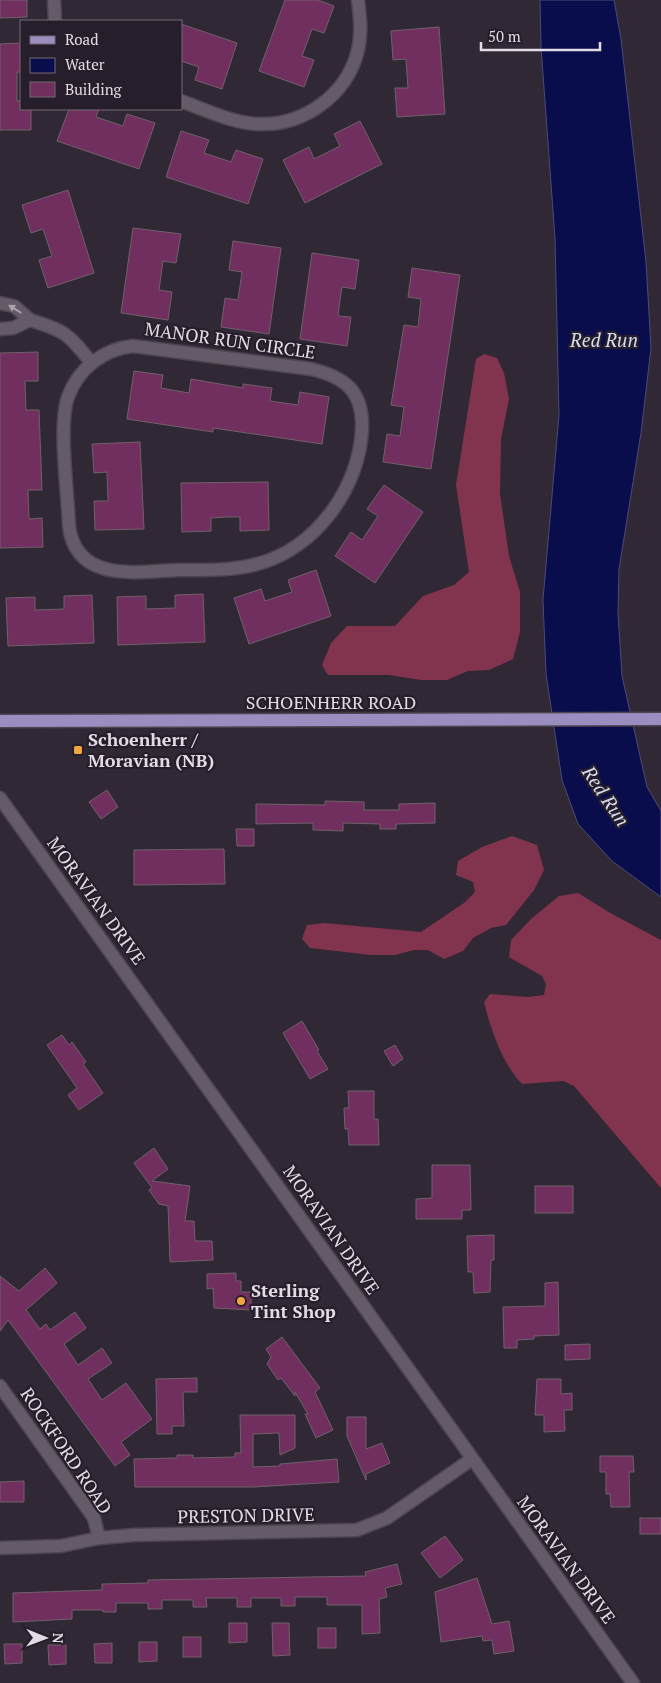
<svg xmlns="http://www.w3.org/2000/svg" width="661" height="1683" font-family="'PT Serif',serif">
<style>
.forest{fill:#82344e}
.water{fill:#0a0d4b;stroke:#4b4b79}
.building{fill:#702f5f;stroke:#71606b}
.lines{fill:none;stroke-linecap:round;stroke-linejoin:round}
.minor-casing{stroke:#4d4550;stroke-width:15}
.major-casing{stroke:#4d4550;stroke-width:15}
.minor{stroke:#645a68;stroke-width:12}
.major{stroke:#9a8dc0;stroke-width:12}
.oneway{fill:#a9a2ad}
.poi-dot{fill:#f2a541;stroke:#271e2b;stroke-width:2}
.labels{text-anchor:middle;stroke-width:4.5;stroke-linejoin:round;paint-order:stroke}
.street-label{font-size:18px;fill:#e2dce5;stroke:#271e2b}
.poi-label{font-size:18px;font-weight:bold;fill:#e2dce5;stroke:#271e2b;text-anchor:start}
.water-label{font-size:19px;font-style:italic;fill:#d6ddf1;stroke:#271e2b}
</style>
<rect width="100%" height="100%" fill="#312835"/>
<!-- forest -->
<g class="forest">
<path d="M 484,354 L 497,358 L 504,373 L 509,399 L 501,439 L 500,494 L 509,556 L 520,592 L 520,632 L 513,659 L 489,670 L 468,671 L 447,680 L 421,680 L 389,675 L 328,675 L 322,665 L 331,643 L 347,626 L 395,626 L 423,596 L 454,585 L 469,572 L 456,485 L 476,359 Z"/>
<path d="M 512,836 L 537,845 L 544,870 L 534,890 L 506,925 L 491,928 L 473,938 L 463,951 L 444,959 L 428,950 L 414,950 L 395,955 L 371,955 L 310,948 L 302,939 L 307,925 L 324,923 L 421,932 L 464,903 L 475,892 L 473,882 L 456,875 L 458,861 L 482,847 Z"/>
<path d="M 578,893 L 612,914 L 661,940 L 661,1188 L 574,1086 L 563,1081 L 522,1084 C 502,1063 491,1030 484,1002 L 490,994 L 528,997 L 544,995 L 546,984 L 542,976 L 509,957 L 511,940 L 531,919 L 559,896 Z"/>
</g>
<!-- water -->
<path class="water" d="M 540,0 L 614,0 L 621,39 L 646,262 L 651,348 L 641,433 L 619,569 L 618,613 L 622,676 L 647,787 L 661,811 L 661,897 L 612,861 L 578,824 L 562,780 L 546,674 L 543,600 L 559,415 L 555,238 L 541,47 Z"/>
<!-- building -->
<g class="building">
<path d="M 0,0 L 27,0 L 27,17 L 0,18 Z"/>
<path d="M 285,0 L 318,0 L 334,6 L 324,33 L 312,29 L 302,56 L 314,60 L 304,87 L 259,71 Z"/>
<path d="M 181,24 L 237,43 L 222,89 L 195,80 L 199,67 L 181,61 Z"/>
<path d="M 439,27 L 445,114 L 397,117 L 395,88 L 408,88 L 407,74 L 406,59 L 393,60 L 391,31 Z"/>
<path d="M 21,43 L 21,72 L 17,72 L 17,101 L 21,101 L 21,109 L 31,109 L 31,130 L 0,130 L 0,44 Z"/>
<path d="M 69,109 L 99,109 L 96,117 L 123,126 L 127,114 L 155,123 L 139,169 L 57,141 Z"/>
<path d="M 360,121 L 382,164 L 305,203 L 283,160 L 309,147 L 314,159 L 340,146 L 334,134 Z"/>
<path d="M 181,131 L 209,140 L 204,153 L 231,162 L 236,150 L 263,159 L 248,204 L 166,177 Z"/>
<path d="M 68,190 L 94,273 L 48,288 L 39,260 L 52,256 L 43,229 L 31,233 L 22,205 Z"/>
<path d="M 133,228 L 181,234 L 176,263 L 163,261 L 159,290 L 172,292 L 168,320 L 121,313 Z"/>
<path d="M 233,241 L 281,248 L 269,334 L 221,327 L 225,298 L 238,300 L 242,272 L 229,270 Z"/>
<path d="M 312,253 L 359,260 L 355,289 L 342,287 L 340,300 L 338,316 L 351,317 L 347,346 L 300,339 Z"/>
<path d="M 412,268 L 460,275 L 431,469 L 383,462 L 387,434 L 400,436 L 404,407 L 391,405 L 404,325 L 418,327 L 421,299 L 408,297 Z"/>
<path d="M 38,352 L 38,381 L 25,381 L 26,410 L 39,410 L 42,490 L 28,490 L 29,519 L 42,518 L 43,547 L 0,548 L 0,353 Z"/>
<path d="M 134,371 L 163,375 L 161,388 L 189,393 L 191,379 L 243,388 L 243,384 L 272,388 L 270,401 L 298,405 L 300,392 L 329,397 L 322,444 L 213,428 L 213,432 L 127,419 Z"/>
<path d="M 140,442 L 144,529 L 95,530 L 94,501 L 108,501 L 107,472 L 94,473 L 92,444 Z"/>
<path d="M 268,482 L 269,530 L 240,531 L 240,517 L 226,517 L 211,518 L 211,531 L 182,532 L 181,483 Z"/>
<path d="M 384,485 L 423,512 L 375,583 L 335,556 L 351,532 L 362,540 L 378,516 L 367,509 Z"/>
<path d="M 316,570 L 331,616 L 249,644 L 234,598 L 261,589 L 265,601 L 292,592 L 288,580 Z"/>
<path d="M 203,594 L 205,642 L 118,645 L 117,597 L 146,596 L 146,609 L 175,608 L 175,595 Z"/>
<path d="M 92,595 L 94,643 L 8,646 L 6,598 L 35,597 L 35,610 L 64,609 L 64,596 Z"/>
<path d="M 107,790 L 118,807 L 101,819 L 89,802 Z"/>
<path d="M 325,801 L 364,802 L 364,810 L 399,810 L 399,804 L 435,803 L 435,823 L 396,824 L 396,829 L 380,829 L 380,824 L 343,823 L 343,831 L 313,830 L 313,823 L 256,824 L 256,804 L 325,805 Z"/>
<path d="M 236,829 L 254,829 L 254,846 L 237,846 Z"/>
<path d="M 224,849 L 225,884 L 134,885 L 134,850 Z"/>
<path d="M 302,1021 L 319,1050 L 317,1051 L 328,1069 L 310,1079 L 283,1033 Z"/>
<path d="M 62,1035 L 69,1045 L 72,1042 L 86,1062 L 83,1064 L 103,1093 L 79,1110 L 68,1095 L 77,1088 L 47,1045 Z"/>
<path d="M 395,1045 L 403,1059 L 393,1066 L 384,1051 Z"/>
<path d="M 348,1091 L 374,1091 L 374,1119 L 378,1119 L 379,1145 L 349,1145 L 348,1129 L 345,1129 L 344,1108 L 349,1108 Z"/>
<path d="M 154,1148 L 168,1169 L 152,1181 L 190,1186 L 185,1221 L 194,1221 L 195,1241 L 212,1241 L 213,1260 L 170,1262 L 168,1206 L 159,1204 L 149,1190 L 152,1188 L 134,1163 Z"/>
<path d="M 432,1165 L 470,1165 L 471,1210 L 462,1210 L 462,1219 L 416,1219 L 416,1199 L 432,1198 Z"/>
<rect x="535" y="1186" width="38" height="27"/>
<path d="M 494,1235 L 494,1260 L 491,1260 L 490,1292 L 474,1293 L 473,1272 L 468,1272 L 467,1236 Z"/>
<path d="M 45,1268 L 57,1283 L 26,1310 L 40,1329 L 46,1324 L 50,1330 L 75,1312 L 86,1328 L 64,1344 L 78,1365 L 102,1348 L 112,1363 L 88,1379 L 102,1400 L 126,1383 L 152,1419 L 121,1442 L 130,1455 L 115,1466 L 8,1320 L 0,1331 L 0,1276 L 19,1291 Z"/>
<path d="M 236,1273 L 236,1281 L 241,1281 L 241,1292 L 251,1292 L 251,1310 L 214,1308 L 213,1288 L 207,1289 L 207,1274 Z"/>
<path d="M 558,1282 L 559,1335 L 534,1336 L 534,1339 L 517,1340 L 517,1348 L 504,1348 L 503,1307 L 545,1306 L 545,1283 Z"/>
<path d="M 282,1337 L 320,1388 L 315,1392 L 333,1430 L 316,1438 L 305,1414 L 308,1414 L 295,1392 L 295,1396 L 281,1378 L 278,1380 L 267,1364 L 271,1357 L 266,1349 Z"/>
<path d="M 590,1344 L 590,1359 L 565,1360 L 565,1345 Z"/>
<path d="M 197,1378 L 197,1392 L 183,1392 L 184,1426 L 172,1426 L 172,1434 L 157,1434 L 156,1379 Z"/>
<path d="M 537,1379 L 561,1379 L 561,1394 L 572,1393 L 572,1410 L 564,1410 L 565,1431 L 544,1432 L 544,1415 L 535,1415 Z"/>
<path d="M 240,1415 L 295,1415 L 295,1448 L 280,1455 L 279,1433 L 253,1434 L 253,1467 L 280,1466 L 280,1464 L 337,1459 L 339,1482 L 253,1487 L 135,1487 L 134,1459 L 177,1458 L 177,1455 L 193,1455 L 193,1458 L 235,1457 L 235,1453 L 241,1453 Z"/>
<path d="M 347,1417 L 366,1417 L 366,1449 L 382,1443 L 390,1463 L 366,1474 L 366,1480 L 347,1436 Z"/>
<path d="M 600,1456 L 633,1456 L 634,1472 L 629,1472 L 630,1507 L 611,1507 L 610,1494 L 606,1494 L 606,1472 L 600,1472 Z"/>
<path d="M 24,1481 L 24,1502 L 0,1502 L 0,1482 Z"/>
<rect x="640" y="1518" width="21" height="16"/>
<path d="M 445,1536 L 463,1560 L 440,1578 L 421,1553 Z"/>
<path d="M 397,1564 L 402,1584 L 385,1588 L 387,1597 L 379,1599 L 380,1633 L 362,1634 L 362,1605 L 327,1605 L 327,1597 L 295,1597 L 295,1606 L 281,1606 L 281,1598 L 251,1598 L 251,1607 L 237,1607 L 237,1598 L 206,1598 L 207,1607 L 193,1607 L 193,1600 L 162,1600 L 162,1609 L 148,1609 L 148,1603 L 116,1603 L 116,1612 L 103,1612 L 103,1610 L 72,1610 L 72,1619 L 13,1622 L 13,1593 L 102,1590 L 102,1584 L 148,1583 L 148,1580 L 366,1576 L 365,1572 Z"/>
<path d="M 477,1578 L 492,1624 L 509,1621 L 514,1651 L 494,1654 L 492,1640 L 483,1641 L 482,1636 L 441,1642 L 435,1592 Z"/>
<path d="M 229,1623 L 247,1623 L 247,1642 L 229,1643 Z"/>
<path d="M 272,1623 L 289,1623 L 290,1655 L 273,1656 Z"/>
<rect x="318" y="1628" width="18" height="20"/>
<rect x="183" y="1637" width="18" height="20"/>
<path d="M 139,1642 L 157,1642 L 157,1661 L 139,1662 Z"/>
<path d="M 112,1643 L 112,1663 L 95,1663 L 94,1644 Z"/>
<path d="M 4,1644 L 22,1644 L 22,1663 L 5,1664 Z"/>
<path d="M 48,1645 L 66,1645 L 66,1664 L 49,1665 Z"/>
</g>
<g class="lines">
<defs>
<g id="minor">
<path d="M 54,0 L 55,21"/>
<path d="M 181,101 C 206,110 232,123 258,124 C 304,126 347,95 358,50 C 362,33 360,17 358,0"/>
<path d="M 0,303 L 14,306 L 30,320 L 13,328 L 0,329"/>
<path d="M 30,320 C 66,331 68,334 91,362"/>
<path d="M 133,346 L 311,369 C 345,377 363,391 362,428 C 360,487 316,549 257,564 C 232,571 204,570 178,570 C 137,572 76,583 69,526 C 68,495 58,424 68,397 C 78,369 103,349 133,346 Z"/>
<path d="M 0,798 L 633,1683"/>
<path d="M 0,1386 L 94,1518 L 99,1538"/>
<path d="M 0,1548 L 61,1546 L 99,1538 L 134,1535 L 357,1530 L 387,1518 L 472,1459"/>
</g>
<path id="major" d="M 0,721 L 661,719"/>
</defs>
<!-- minor casing -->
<use href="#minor" class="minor-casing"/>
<!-- major casing -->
<use href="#major" class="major-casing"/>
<!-- minor -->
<use href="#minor" class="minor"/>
<!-- major -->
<use href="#major" class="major"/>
</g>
<!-- one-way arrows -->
<defs><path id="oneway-solid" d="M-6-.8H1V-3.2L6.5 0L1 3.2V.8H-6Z" transform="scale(1.25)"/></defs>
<use class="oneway" href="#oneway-solid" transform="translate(15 309) rotate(-148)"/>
<!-- markers -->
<g class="poi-dot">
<rect x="73" y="745" width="10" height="10" rx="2.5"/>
<circle cx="241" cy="1301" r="5"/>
</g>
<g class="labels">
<!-- street labels -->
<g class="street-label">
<text transform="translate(230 341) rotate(8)" y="6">MANOR RUN CIRCLE</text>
<text x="331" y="709">SCHOENHERR ROAD</text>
<text transform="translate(96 901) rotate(54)" y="6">MORAVIAN DRIVE</text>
<text transform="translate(331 1230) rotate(55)" y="6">MORAVIAN DRIVE</text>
<text transform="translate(66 1451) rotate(56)" y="6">ROCKFORD ROAD</text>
<text transform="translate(246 1516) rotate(-1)" y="6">PRESTON DRIVE</text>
<text transform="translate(566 1560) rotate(54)" y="6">MORAVIAN DRIVE</text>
</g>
<!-- poi labels -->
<g class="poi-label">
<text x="88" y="746">Schoenherr /<tspan x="88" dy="21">Moravian (NB)</tspan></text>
<text x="251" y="1297">Sterling<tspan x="251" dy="21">Tint Shop</tspan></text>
</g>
<!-- water labels -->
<g class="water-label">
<text x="604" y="347">Red Run</text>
<text transform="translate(606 796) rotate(56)" y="7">Red Run</text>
</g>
</g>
<!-- legend -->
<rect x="20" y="20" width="162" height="90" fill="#271e2b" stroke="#726a75"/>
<rect x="30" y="36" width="25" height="8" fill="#9a8dc0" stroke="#726a75"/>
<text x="65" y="45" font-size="15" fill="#e2dce5">Road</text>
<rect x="30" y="58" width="25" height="15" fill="#0a0d4b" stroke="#726a75"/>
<text x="65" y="70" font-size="15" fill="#e2dce5">Water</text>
<rect x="30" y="82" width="25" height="15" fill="#702f5f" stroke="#726a75"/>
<text x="65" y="95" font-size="15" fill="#e2dce5">Building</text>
<!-- north arrow -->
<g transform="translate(45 1638) rotate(91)" stroke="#271e2b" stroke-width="4" paint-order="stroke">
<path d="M0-4L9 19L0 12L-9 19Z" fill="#e2dce5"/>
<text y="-8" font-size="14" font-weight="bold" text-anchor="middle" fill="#e2dce5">N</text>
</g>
<!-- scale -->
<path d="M481 42v8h119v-8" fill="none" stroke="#e2dce5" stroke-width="2.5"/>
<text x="488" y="42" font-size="15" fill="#e2dce5" stroke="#271e2b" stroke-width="4" paint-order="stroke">50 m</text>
</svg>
